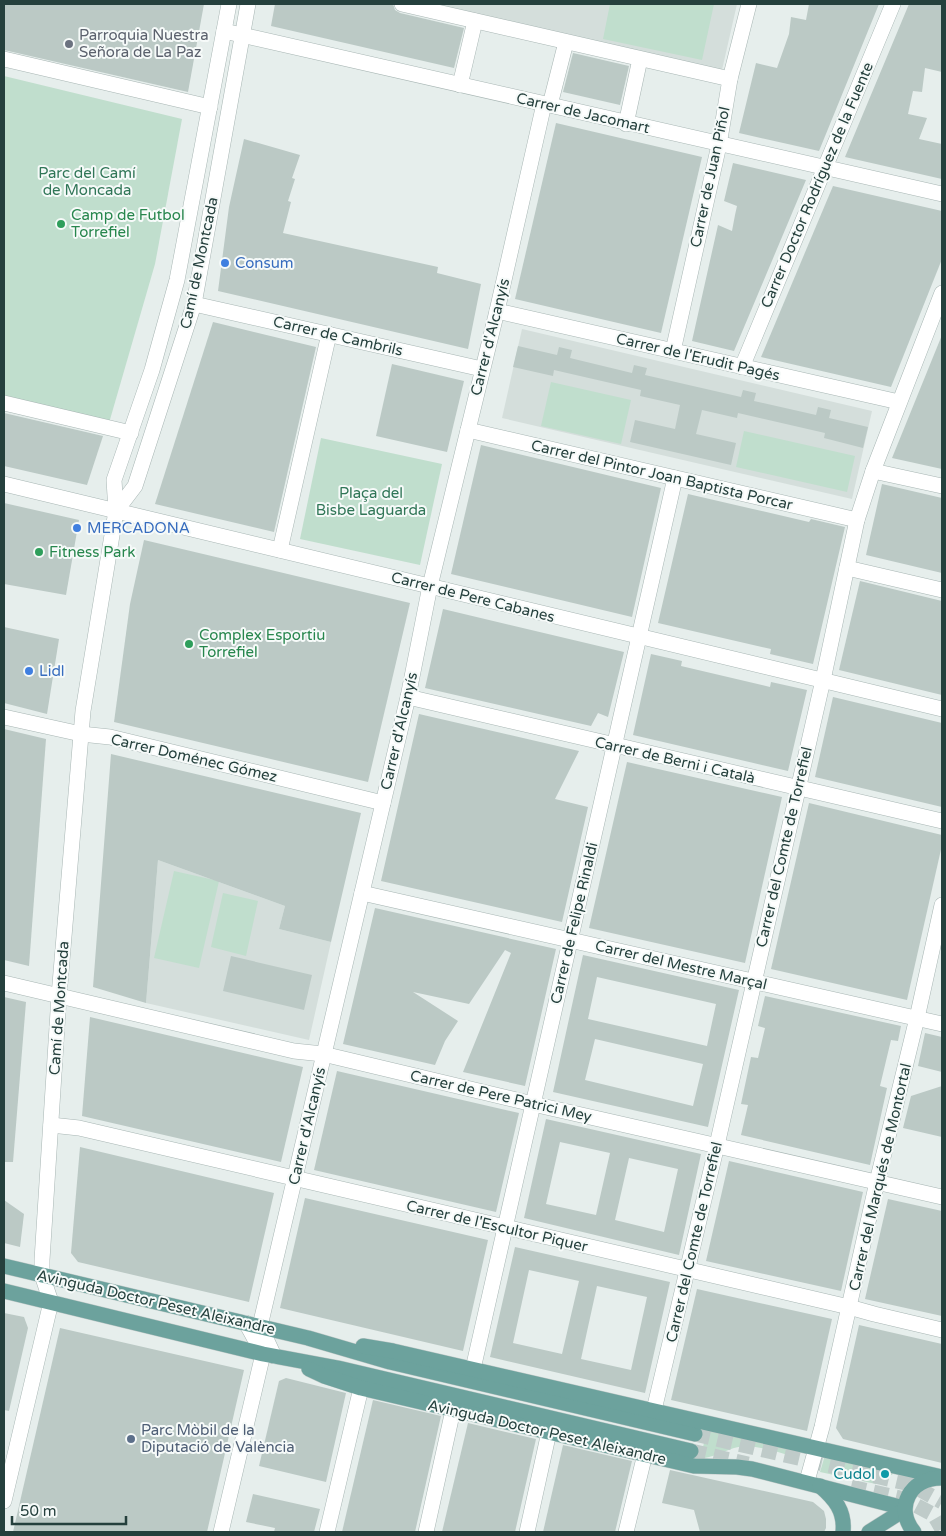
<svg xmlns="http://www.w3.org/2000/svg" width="946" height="1536" font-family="'Varela Round',sans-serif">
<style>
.built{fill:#d4dedb}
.green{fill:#c0decd}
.building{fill:#bbc9c5;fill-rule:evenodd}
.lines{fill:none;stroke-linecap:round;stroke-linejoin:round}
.major-tunnel{stroke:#bfcbc9;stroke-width:15;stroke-dasharray:15 8;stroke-linecap:butt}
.minor-casing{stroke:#a8b6b4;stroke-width:16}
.major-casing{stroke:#c2cac9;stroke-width:16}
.minor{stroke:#fff;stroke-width:15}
.major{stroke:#6ca29d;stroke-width:15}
.worship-dot{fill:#6b7280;stroke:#f6faf9;stroke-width:2}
.leisure-dot{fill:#2e9e5b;stroke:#f6faf9;stroke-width:2}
.shop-dot{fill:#3f7fe0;stroke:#f6faf9;stroke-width:2}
.service-dot{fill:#5c6f8a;stroke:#f6faf9;stroke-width:2}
.culture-dot{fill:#0f9aa8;stroke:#f6faf9;stroke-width:2}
.labels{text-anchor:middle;stroke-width:4;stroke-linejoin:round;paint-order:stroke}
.worship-label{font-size:15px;fill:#5b616d;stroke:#f6faf9;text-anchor:start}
.street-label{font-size:15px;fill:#25403d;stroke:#f6faf9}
.park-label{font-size:15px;fill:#307657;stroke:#f6faf9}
.leisure-label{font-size:15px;fill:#27864d;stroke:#f6faf9;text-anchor:start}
.shop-label{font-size:15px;fill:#366cbe;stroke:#f6faf9;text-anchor:start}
.service-label{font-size:15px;fill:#4e5e75;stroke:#f6faf9;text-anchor:start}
.culture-label{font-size:15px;fill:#0d838f;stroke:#f6faf9;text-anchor:end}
</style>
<rect width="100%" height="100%" fill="#e6eeec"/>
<!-- built -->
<g class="built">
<path d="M 430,4 L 737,4 L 722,70 Z"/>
<path d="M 522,329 L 872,411 L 852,499 L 502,418 Z"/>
<path d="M 158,860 L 285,906 L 279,929 L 331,942 L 309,1040 L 146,1003 Z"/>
</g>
<!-- green -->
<g class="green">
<path d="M 610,4 L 714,4 L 702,60 L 603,39 Z"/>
<path d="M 4,76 L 182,119 L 155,264 L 109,423 L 4,398 Z"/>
<path d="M 551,382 L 631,400 L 621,444 L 541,426 Z"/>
<path d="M 744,431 L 855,456 L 847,492 L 736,467 Z"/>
<path d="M 321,438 L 442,464 L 420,565 L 300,539 Z"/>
<path d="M 174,871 L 219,881 L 199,968 L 154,958 Z"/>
<path d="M 223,893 L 258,901 L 246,956 L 211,947 Z"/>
<path d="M 708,1427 L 790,1449 L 795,1455 L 792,1456 C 773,1451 753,1443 734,1448 C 722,1452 713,1457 700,1459 Z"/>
<path d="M 825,1455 L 898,1471 L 876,1484 L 820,1472 Z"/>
</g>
<!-- building -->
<g class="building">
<path d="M 4,4 L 204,4 L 188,92 L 4,50 Z"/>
<path d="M 275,4 L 393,4 L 395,10 L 400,13 L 464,28 L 454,68 L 271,26 Z"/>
<path d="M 809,4 L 879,4 L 819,151 L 739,133 L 756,63 L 777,68 L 789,34 L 791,17 L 806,20 Z"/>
<path d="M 909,4 L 942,4 L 942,72 L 925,68 L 922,92 L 913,91 L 908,114 L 927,118 L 919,139 L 942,144 L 942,179 L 845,157 Z"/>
<path d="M 573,53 L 629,66 L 620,105 L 563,92 Z"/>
<path d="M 556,123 L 702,157 L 661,333 L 515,299 Z"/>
<path d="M 244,139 L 300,155 L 292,178 L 295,179 L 288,201 L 291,202 L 283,233 L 438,267 L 437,273 L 481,284 L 468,349 L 218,291 L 229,207 Z"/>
<path d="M 733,163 L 806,180 L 734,351 L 692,341 L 718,225 L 732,231 L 735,215 L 737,206 L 724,201 Z"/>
<path d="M 833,186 L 942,211 L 942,259 L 891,387 L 761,357 Z"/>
<path d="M 213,322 L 316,347 L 274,532 L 155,504 Z"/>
<path d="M 942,335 L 942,469 L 892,458 Z"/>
<path d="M 518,346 L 557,355 L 559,347 L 572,350 L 570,358 L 632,373 L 634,365 L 647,368 L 645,375 L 741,397 L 743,390 L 756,393 L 754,401 L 816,415 L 818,407 L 831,410 L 829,418 L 868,427 L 863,448 L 824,438 L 825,433 L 738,413 L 737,418 L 702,410 L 696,434 L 736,443 L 731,465 L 630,442 L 635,420 L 675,429 L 680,405 L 640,396 L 641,390 L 567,373 L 554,370 L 553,376 L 513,367 Z"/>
<path d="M 392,364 L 464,381 L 447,452 L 376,436 Z"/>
<path d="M 4,413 L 103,436 L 87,485 L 4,466 Z"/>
<path d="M 481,445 L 661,488 L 632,617 L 451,574 Z"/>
<path d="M 882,484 L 942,498 L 942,573 L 866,555 Z"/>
<path d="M 688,494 L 809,522 L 811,519 L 845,527 L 813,664 L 770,654 L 771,649 L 658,623 Z"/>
<path d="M 4,503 L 79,520 L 66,595 L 4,584 Z"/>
<path d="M 144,540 L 410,603 L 368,782 L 114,722 L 130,604 Z"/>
<path d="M 860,581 L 942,601 L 942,695 L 839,670 Z"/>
<path d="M 443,609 L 624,652 L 608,717 L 598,713 L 591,726 L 425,688 Z"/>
<path d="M 4,627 L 59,639 L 47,714 L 4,703 Z"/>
<path d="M 651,654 L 682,661 L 681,666 L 770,687 L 771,682 L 807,690 L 788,771 L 633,735 Z"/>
<path d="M 833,697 L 942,723 L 942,807 L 815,777 Z"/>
<path d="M 419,714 L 579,751 L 555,799 L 588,807 L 562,922 L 381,881 Z"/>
<path d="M 4,729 L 46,739 L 29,966 L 4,960 Z"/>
<path d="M 111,754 L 361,813 L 331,942 L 279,929 L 285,906 L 158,860 L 146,1003 L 93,987 Z"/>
<path d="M 627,762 L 782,797 L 745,963 L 589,928 Z"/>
<path d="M 809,803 L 942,835 L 942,845 L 907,1000 L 771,969 Z"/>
<path d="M 375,908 L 556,949 L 525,1086 L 463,1072 L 511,953 L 505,950 L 469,1004 L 413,992 L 458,1021 L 445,1041 L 435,1065 L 343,1044 Z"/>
<path d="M 583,955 L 739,990 L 708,1127 L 553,1092 ZM 597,977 L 716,1004 L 707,1046 L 588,1019 ZM 595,1039 L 703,1064 L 693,1106 L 585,1080 Z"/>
<path d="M 231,956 L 312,975 L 304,1010 L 223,991 Z"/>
<path d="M 765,996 L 901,1026 L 898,1041 L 891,1040 L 880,1086 L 887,1088 L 870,1165 L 741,1135 L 748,1105 L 741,1104 L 751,1057 L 758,1058 L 765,1028 L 758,1026 Z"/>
<path d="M 4,997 L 26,1002 L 13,1162 L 4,1162 Z"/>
<path d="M 90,1017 L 303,1067 L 281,1162 L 82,1116 Z"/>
<path d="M 925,1033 L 942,1037 L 942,1072 L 918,1066 Z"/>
<path d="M 337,1071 L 519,1113 L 496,1212 L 314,1170 Z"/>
<path d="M 942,1086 L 942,1137 L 903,1128 L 911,1096 Z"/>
<path d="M 546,1119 L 701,1154 L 679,1255 L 524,1218 ZM 560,1142 L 610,1153 L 596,1215 L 546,1204 ZM 629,1158 L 678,1169 L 664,1232 L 615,1220 Z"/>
<path d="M 80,1147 L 274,1193 L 249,1302 L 78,1262 L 71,1253 Z"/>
<path d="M 729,1161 L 863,1192 L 841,1291 L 706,1261 Z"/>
<path d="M 305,1198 L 488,1240 L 463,1351 L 280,1308 Z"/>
<path d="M 888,1199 L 942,1211 L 942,1316 L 865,1299 Z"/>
<path d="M 4,1200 L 24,1214 L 20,1247 L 4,1243 Z"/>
<path d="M 515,1247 L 670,1282 L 645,1393 L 490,1357 ZM 529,1270 L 579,1281 L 562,1354 L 513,1343 ZM 597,1286 L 647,1297 L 631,1370 L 581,1359 Z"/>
<path d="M 697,1289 L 832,1319 L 807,1431 L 671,1400 Z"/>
<path d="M 4,1313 L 24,1317 L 28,1328 L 9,1411 L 4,1410 Z"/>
<path d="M 859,1325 L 942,1344 L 942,1463 L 843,1439 L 836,1428 Z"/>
<path d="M 60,1328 L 244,1370 L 207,1532 L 13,1532 Z"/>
<path d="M 286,1378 L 346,1393 L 326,1482 L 259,1466 L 279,1381 Z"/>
<path d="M 373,1400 L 441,1416 L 415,1532 L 342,1532 Z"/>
<path d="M 468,1423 L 536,1439 L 515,1532 L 442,1532 Z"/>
<path d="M 563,1445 L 632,1461 L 615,1532 L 543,1532 Z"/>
<path d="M 670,1470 L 813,1502 L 824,1511 L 826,1519 L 826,1528 L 824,1532 L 700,1532 L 694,1510 L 662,1503 Z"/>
<path d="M 253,1494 L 320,1509 L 314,1532 L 274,1532 L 275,1528 L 246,1522 Z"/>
</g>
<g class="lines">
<!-- major-tunnel -->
<g class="major-tunnel">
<path d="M 695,1434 L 910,1484 L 942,1502"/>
<path d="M 691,1451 L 748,1464"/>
<path d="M 851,1487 L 904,1499 L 934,1515 L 942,1529"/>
</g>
<defs>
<g id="minor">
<path d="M 402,4 L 730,79"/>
<path d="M 224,31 L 942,194"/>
<path d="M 4,59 L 210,107"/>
<path d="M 460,85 L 475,21"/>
<path d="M 550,105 L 566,42"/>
<path d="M 626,124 L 640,59"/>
<path d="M 194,304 L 482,369"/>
<path d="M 497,311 L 899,402"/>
<path d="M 673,351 L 719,145 L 730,79 L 749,4"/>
<path d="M 742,367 L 893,4"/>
<path d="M 4,403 L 131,433"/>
<path d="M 468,430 L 857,520"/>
<path d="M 873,471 L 942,486"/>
<path d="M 4,484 L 942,709"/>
<path d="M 116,511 L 135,486 L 194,304 L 248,4"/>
<path d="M 280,550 L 329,334"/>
<path d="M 847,568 L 942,590"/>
<path d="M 408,697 L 942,821"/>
<path d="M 4,717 L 81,734 L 110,737 L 383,803"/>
<path d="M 362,893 L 942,1024"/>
<path d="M 4,983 L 294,1051 L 323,1054 L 533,1104 L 942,1197"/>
<path d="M 51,1125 L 79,1128 L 849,1307 L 874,1314 L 942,1330"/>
<path d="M 274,1356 L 260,1326 L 408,697 L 430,586 L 497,311 L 544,104"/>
<path d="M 473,1369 L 675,478"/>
<path d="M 654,1410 L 717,1145 L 823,680 L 857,520 L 873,471 L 942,293"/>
<path d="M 807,1481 L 822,1427 L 877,1182 L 917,1018 L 942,905"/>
<path d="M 4,1501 L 51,1302 L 42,1275 L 42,1260 L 59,996 L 83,711 L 116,511 L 114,480 L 152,370 L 177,280 L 229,4"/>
<path d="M 221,1532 L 263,1354 L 246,1323"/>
<path d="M 327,1532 L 361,1388"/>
<path d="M 426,1532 L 453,1410"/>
<path d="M 527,1532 L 549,1432"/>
<path d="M 626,1532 L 645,1454"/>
</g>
<g id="major">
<path d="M 4,1266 L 308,1338 L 390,1362 L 695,1434"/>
<path d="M 4,1291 L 263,1354 L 338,1368 L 691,1451"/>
<path d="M 363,1346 L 393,1351 L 942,1477"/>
<path d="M 309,1369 L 324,1376 L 361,1388 L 694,1466 L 737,1467 L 752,1469 L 904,1508"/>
<path d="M 820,1486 C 835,1499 845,1511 843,1532"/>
<path d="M 869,1532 L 904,1510"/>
<path d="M 914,1532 C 894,1508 910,1478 941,1478"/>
</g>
</defs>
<!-- minor casing -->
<use href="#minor" class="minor-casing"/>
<!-- major casing -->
<use href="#major" class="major-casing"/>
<!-- minor -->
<use href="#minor" class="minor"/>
<!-- major -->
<use href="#major" class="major"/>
</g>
<!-- markers -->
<circle class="worship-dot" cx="69" cy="44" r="5"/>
<g class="leisure-dot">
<circle cx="61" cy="224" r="5"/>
<circle cx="39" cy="552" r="5"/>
<circle cx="189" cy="644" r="5"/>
</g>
<g class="shop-dot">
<circle cx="225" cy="263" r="5"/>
<circle cx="77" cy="528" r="5"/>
<circle cx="29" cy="671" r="5"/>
</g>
<circle class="service-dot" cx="131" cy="1439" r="5"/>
<circle class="culture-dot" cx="885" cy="1474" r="5"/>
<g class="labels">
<!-- worship labels -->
<g class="worship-label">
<text x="79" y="40">Parroquia Nuestra<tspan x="79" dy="17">Señora de La Paz</tspan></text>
</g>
<!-- street labels -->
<g class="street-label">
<text transform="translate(583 113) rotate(13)" y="5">Carrer de Jacomart</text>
<text transform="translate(710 177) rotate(-78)" y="5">Carrer de Juan Piñol</text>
<text transform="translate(817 185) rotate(-67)" y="5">Carrer Doctor Rodríguez de la Fuente</text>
<text transform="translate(199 263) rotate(-78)" y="5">Camí de Montcada</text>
<text transform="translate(338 336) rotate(13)" y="5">Carrer de Cambrils</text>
<text transform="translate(490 337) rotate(-76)" y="5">Carrer d'Alcanyís</text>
<text transform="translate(698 357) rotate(13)" y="5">Carrer de l'Erudit Pagés</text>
<text transform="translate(662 475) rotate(13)" y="5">Carrer del Pintor Joan Baptista Porcar</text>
<text transform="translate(473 597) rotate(14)" y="5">Carrer de Pere Cabanes</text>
<text transform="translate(399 731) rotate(-77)" y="5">Carrer d'Alcanyís</text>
<text transform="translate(194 758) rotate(13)" y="5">Carrer Doménec Gómez</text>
<text transform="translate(675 760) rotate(13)" y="5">Carrer de Berni i Català</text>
<text transform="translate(784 847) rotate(-77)" y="5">Carrer del Comte de Torrefiel</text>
<text transform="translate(574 923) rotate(-77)" y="5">Carrer de Felipe Rinaldi</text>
<text transform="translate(681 965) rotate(13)" y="5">Carrer del Mestre Marçal</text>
<text transform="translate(59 1008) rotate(-86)" y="5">Camí de Montcada</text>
<text transform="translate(501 1096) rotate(13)" y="5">Carrer de Pere Patrici Mey</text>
<text transform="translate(307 1126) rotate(-77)" y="5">Carrer d'Alcanyís</text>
<text transform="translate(880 1177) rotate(-77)" y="5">Carrer del Marqués de Montortal</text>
<text transform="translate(497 1226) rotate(13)" y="5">Carrer de l'Escultor Piquer</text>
<text transform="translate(694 1242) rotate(-77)" y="5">Carrer del Comte de Torrefiel</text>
<text transform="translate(156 1302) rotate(13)" y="5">Avinguda Doctor Peset Aleixandre</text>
<text transform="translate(547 1432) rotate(13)" y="5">Avinguda Doctor Peset Aleixandre</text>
</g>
<!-- park labels -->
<g class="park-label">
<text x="87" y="178">Parc del Camí<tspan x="87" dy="17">de Moncada</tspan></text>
<text x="371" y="498">Plaça del<tspan x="371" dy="17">Bisbe Laguarda</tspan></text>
</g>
<!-- leisure labels -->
<g class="leisure-label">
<text x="71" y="220">Camp de Futbol<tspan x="71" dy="17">Torrefiel</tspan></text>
<text x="49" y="557">Fitness Park</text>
<text x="199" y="640">Complex Esportiu<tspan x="199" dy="17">Torrefiel</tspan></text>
</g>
<!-- shop labels -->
<g class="shop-label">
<text x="235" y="268">Consum</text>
<text x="87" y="533">MERCADONA</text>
<text x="39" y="676">Lidl</text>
</g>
<!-- service labels -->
<g class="service-label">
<text x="141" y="1435">Parc Mòbil de la<tspan x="141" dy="17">Diputació de València</tspan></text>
</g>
<!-- culture labels -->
<g class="culture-label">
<text x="875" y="1479">Cudol</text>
</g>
</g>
<!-- border -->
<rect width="946" height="1536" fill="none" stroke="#25403d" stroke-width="10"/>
<!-- scale -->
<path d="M12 1516v8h114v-8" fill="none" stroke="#25403d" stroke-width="2.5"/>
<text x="20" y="1516" font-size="15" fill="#25403d" stroke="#f6faf9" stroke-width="4" paint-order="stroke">50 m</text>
</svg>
